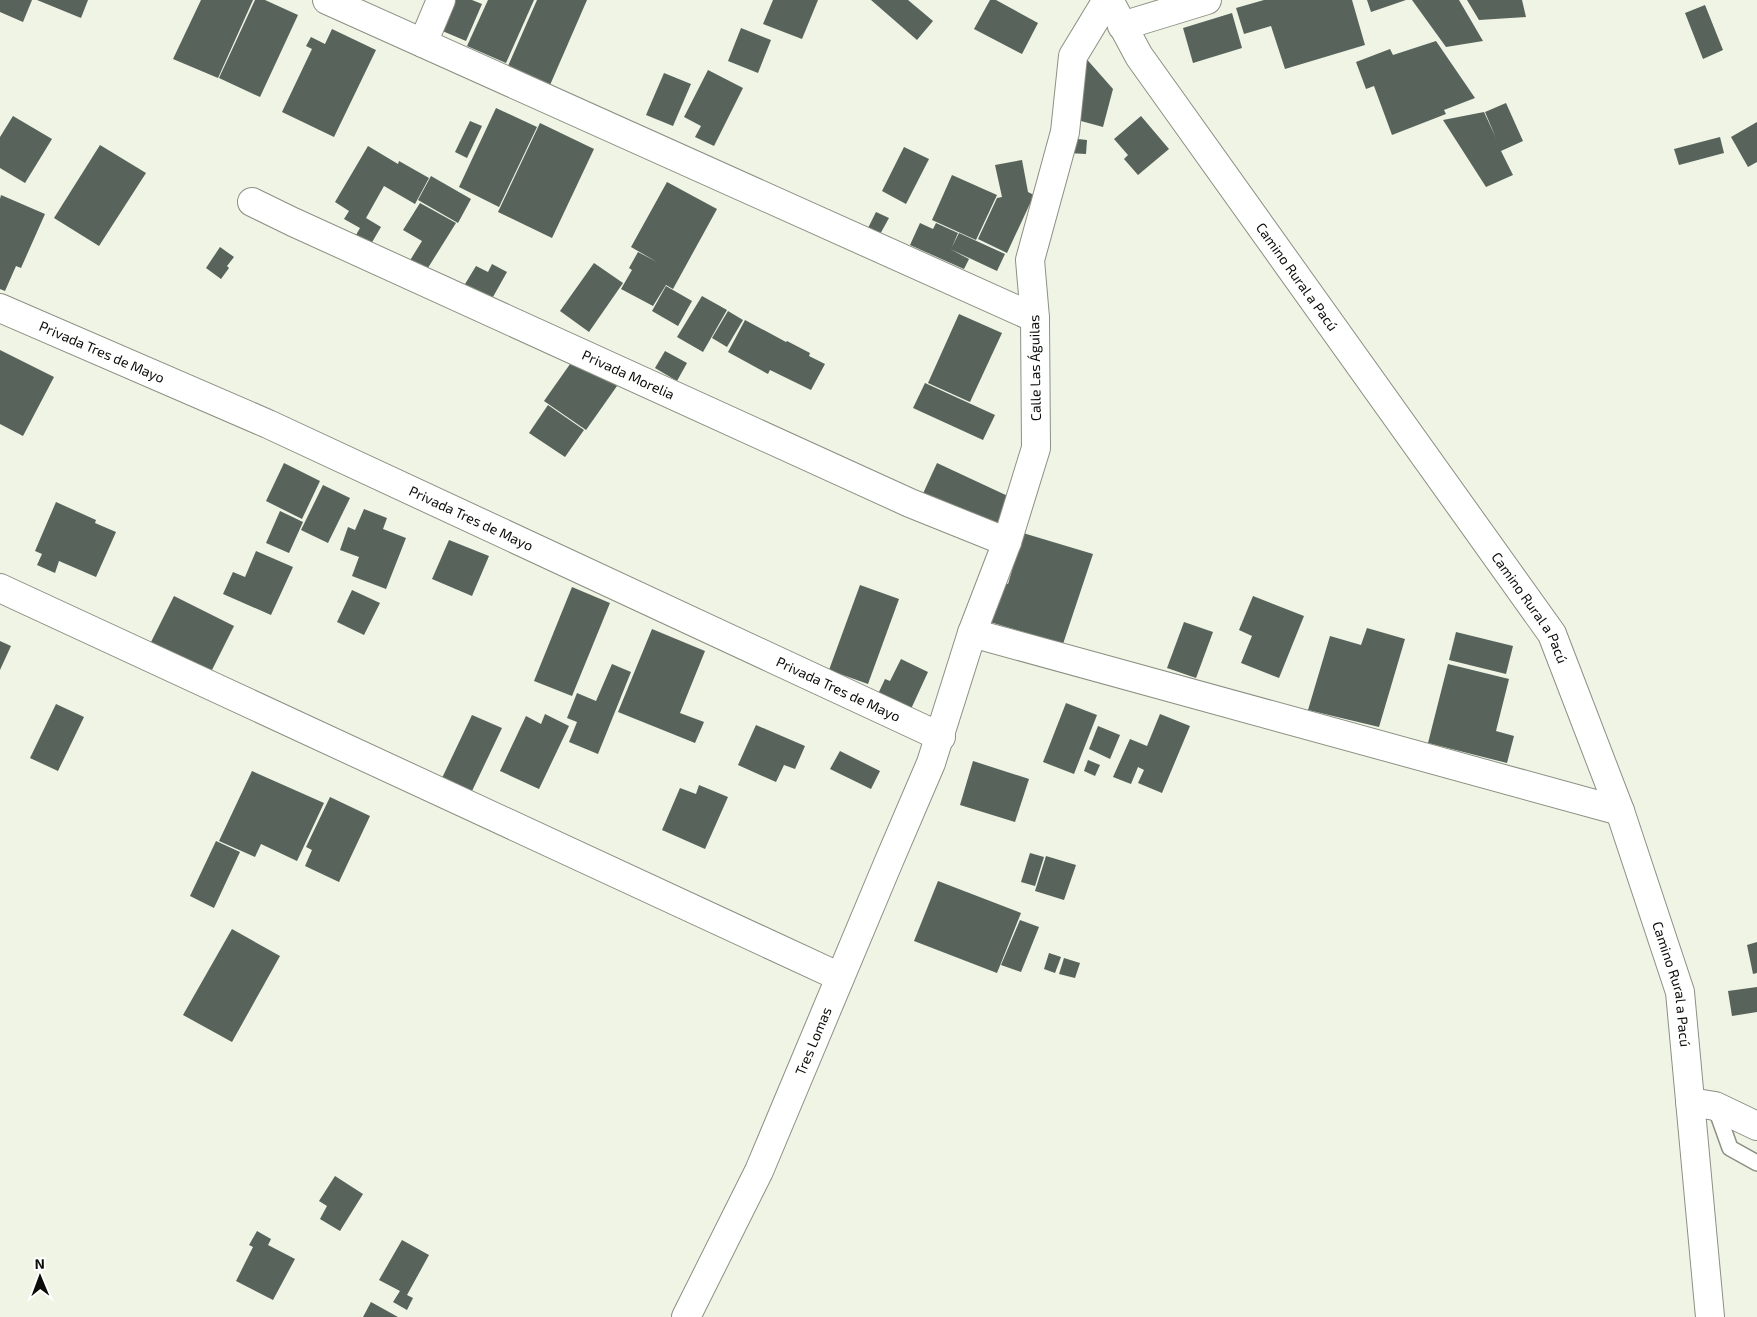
<svg xmlns="http://www.w3.org/2000/svg" width="1757" height="1317" font-family="'Exo 2',sans-serif">
<style>
.building{fill:#57635b}
.lines{fill:none;stroke-linecap:round;stroke-linejoin:round}
.service-casing{stroke:#8b9083;stroke-width:18}
.minor-casing{stroke:#8b9083;stroke-width:30}
.tertiary-casing{stroke:#8b9083;stroke-width:30}
.service{stroke:#fff;stroke-width:15}
.minor{stroke:#fff;stroke-width:28}
.tertiary{stroke:#fff;stroke-width:28}
.labels{text-anchor:middle;stroke-width:4;stroke-linejoin:round;paint-order:stroke}
.street-label{font-size:14px;fill:#0b0c08;stroke:#fff}
</style>
<rect width="100%" height="100%" fill="#eff4e5"/>
<!-- building -->
<g class="building">
<path d="M 0,0 L 32,0 L 23,22 L 0,12 Z"/>
<path d="M 37,0 L 88,0 L 81,18 Z"/>
<path d="M 201,0 L 253,0 L 218,78 L 173,59 Z"/>
<path d="M 255,0 L 265,0 L 298,15 L 260,97 L 219,78 Z"/>
<path d="M 444,0 L 472,0 L 482,4 L 466,41 L 433,27 Z"/>
<path d="M 488,0 L 534,0 L 506,63 L 467,46 Z"/>
<path d="M 537,0 L 587,0 L 550,85 L 508,66 Z"/>
<path d="M 773,0 L 818,0 L 802,39 L 763,24 Z"/>
<path d="M 871,0 L 908,0 L 933,21 L 917,40 Z"/>
<path d="M 990,0 L 996,0 L 1038,23 L 1022,54 L 974,29 Z"/>
<path d="M 1264,0 L 1352,0 L 1365,45 L 1285,69 L 1271,26 L 1244,34 L 1236,8 Z"/>
<path d="M 1367,0 L 1406,0 L 1371,12 Z"/>
<path d="M 1412,0 L 1459,0 L 1483,41 L 1446,47 Z"/>
<path d="M 1467,0 L 1522,0 L 1526,17 L 1479,20 Z"/>
<path d="M 1705,5 L 1723,50 L 1703,59 L 1685,13 Z"/>
<path d="M 1232,13 L 1242,48 L 1193,63 L 1183,28 Z"/>
<path d="M 741,28 L 771,40 L 758,73 L 728,61 Z"/>
<path d="M 332,29 L 376,50 L 334,137 L 282,112 L 312,49 L 306,46 L 311,37 L 325,44 Z"/>
<path d="M 1436,41 L 1475,98 L 1444,110 L 1446,114 L 1392,135 L 1374,86 L 1366,89 L 1356,62 L 1390,49 L 1393,55 Z"/>
<path d="M 1083,55 L 1113,89 L 1103,127 L 1070,118 Z"/>
<path d="M 708,70 L 743,88 L 714,146 L 695,137 L 701,126 L 684,117 Z"/>
<path d="M 664,73 L 691,84 L 673,126 L 646,115 Z"/>
<path d="M 1506,103 L 1523,141 L 1501,151 L 1513,175 L 1486,187 L 1443,120 L 1484,112 L 1496,138 L 1485,112 Z"/>
<path d="M 496,108 L 537,127 L 499,207 L 459,187 Z"/>
<path d="M 13,116 L 52,139 L 25,183 L 0,168 L 0,137 Z"/>
<path d="M 1141,116 L 1169,149 L 1138,175 L 1124,159 L 1128,155 L 1114,139 Z"/>
<path d="M 470,121 L 482,126 L 467,158 L 455,152 Z"/>
<path d="M 1757,122 L 1757,162 L 1748,167 L 1731,137 Z"/>
<path d="M 540,123 L 594,149 L 552,238 L 498,212 Z"/>
<path d="M 1720,137 L 1724,153 L 1679,165 L 1674,149 Z"/>
<path d="M 1069,138 L 1087,140 L 1086,154 L 1068,153 Z"/>
<path d="M 100,145 L 146,173 L 99,246 L 54,218 Z"/>
<path d="M 368,146 L 398,164 L 399,161 L 429,178 L 415,204 L 384,186 L 366,218 L 381,227 L 371,244 L 356,235 L 360,228 L 344,219 L 349,211 L 335,202 Z"/>
<path d="M 904,147 L 929,159 L 906,204 L 882,191 Z"/>
<path d="M 1022,160 L 1028,192 L 1034,195 L 1007,253 L 978,239 L 997,198 L 1002,197 L 995,165 Z"/>
<path d="M 952,175 L 997,195 L 976,240 L 932,220 Z"/>
<path d="M 431,176 L 471,199 L 458,223 L 418,200 Z"/>
<path d="M 667,182 L 717,209 L 673,289 L 666,285 L 653,306 L 621,289 L 632,270 L 629,268 L 638,252 L 657,262 L 631,247 Z"/>
<path d="M 1,195 L 45,214 L 21,268 L 16,266 L 5,291 L 0,289 L 0,199 Z"/>
<path d="M 420,203 L 456,223 L 426,271 L 409,262 L 422,241 L 403,230 Z"/>
<path d="M 876,212 L 889,218 L 879,236 L 867,230 Z"/>
<path d="M 920,223 L 933,229 L 936,223 L 958,233 L 952,247 L 959,233 L 1005,254 L 997,271 L 950,249 L 969,259 L 964,269 L 910,245 Z"/>
<path d="M 220,247 L 234,257 L 227,266 L 229,268 L 221,279 L 206,268 Z"/>
<path d="M 594,263 L 623,283 L 589,332 L 560,311 Z"/>
<path d="M 492,264 L 507,272 L 489,304 L 462,289 L 476,266 L 488,272 Z"/>
<path d="M 666,286 L 692,301 L 678,326 L 652,311 Z"/>
<path d="M 702,296 L 727,310 L 703,352 L 677,337 Z"/>
<path d="M 728,311 L 743,320 L 727,347 L 712,338 Z"/>
<path d="M 959,314 L 1002,333 L 970,402 L 928,383 Z"/>
<path d="M 745,320 L 786,342 L 787,341 L 810,353 L 809,356 L 825,364 L 811,390 L 770,370 L 768,374 L 728,352 Z"/>
<path d="M 0,350 L 54,377 L 23,436 L 0,424 Z"/>
<path d="M 665,351 L 687,363 L 677,381 L 655,368 Z"/>
<path d="M 575,357 L 617,386 L 586,430 L 544,401 Z"/>
<path d="M 925,383 L 995,415 L 983,440 L 913,408 Z"/>
<path d="M 548,405 L 584,430 L 565,457 L 529,433 Z"/>
<path d="M 284,463 L 320,481 L 302,519 L 266,501 Z"/>
<path d="M 937,463 L 1010,497 L 992,534 L 920,500 Z"/>
<path d="M 323,485 L 350,498 L 328,543 L 301,530 Z"/>
<path d="M 56,502 L 96,520 L 95,523 L 116,532 L 96,577 L 59,561 L 55,573 L 37,565 L 42,554 L 35,551 Z"/>
<path d="M 364,509 L 387,518 L 383,529 L 406,538 L 386,589 L 352,576 L 359,557 L 340,550 L 348,527 L 355,530 Z"/>
<path d="M 280,511 L 303,522 L 289,553 L 266,543 Z"/>
<path d="M 1023,533 L 1093,554 L 1063,644 L 990,622 L 1002,582 L 1008,584 Z"/>
<path d="M 449,540 L 489,556 L 472,596 L 432,579 Z"/>
<path d="M 256,551 L 293,567 L 271,615 L 223,594 L 233,572 L 245,577 Z"/>
<path d="M 860,585 L 899,599 L 868,684 L 829,670 Z"/>
<path d="M 572,587 L 610,603 L 572,696 L 534,681 Z"/>
<path d="M 352,590 L 380,603 L 364,635 L 337,622 Z"/>
<path d="M 174,596 L 234,626 L 208,678 L 148,648 Z"/>
<path d="M 1253,596 L 1304,616 L 1279,678 L 1241,663 L 1252,636 L 1239,630 Z"/>
<path d="M 1184,622 L 1213,632 L 1196,678 L 1167,668 Z"/>
<path d="M 1367,628 L 1405,639 L 1379,727 L 1308,710 L 1330,636 L 1361,645 Z"/>
<path d="M 652,629 L 705,651 L 680,713 L 704,722 L 695,743 L 618,712 Z"/>
<path d="M 1456,632 L 1513,646 L 1506,674 L 1449,660 Z"/>
<path d="M 0,641 L 11,646 L 0,670 Z"/>
<path d="M 901,659 L 928,672 L 911,709 L 878,694 L 885,679 L 890,681 Z"/>
<path d="M 612,664 L 631,672 L 598,754 L 569,742 L 577,722 L 567,718 L 577,693 L 596,701 Z"/>
<path d="M 1448,664 L 1509,679 L 1496,731 L 1514,736 L 1507,763 L 1428,743 Z"/>
<path d="M 1066,703 L 1097,715 L 1074,774 L 1043,762 Z"/>
<path d="M 56,704 L 84,717 L 58,771 L 30,758 Z"/>
<path d="M 545,714 L 569,726 L 539,789 L 500,771 L 526,716 L 541,724 Z"/>
<path d="M 1160,714 L 1190,726 L 1162,793 L 1138,783 L 1144,770 L 1138,767 L 1131,784 L 1113,777 L 1130,739 L 1147,746 Z"/>
<path d="M 472,715 L 502,728 L 472,791 L 442,778 Z"/>
<path d="M 756,725 L 805,746 L 795,769 L 784,765 L 776,782 L 738,765 Z"/>
<path d="M 1098,726 L 1120,735 L 1110,759 L 1089,749 Z"/>
<path d="M 840,751 L 880,771 L 871,789 L 830,769 Z"/>
<path d="M 1088,760 L 1100,765 L 1095,776 L 1084,771 Z"/>
<path d="M 973,761 L 1029,779 L 1015,822 L 960,805 Z"/>
<path d="M 252,771 L 324,803 L 297,861 L 261,844 L 255,857 L 219,841 Z"/>
<path d="M 699,785 L 728,797 L 705,849 L 662,830 L 680,788 L 696,794 Z"/>
<path d="M 330,797 L 370,816 L 339,882 L 305,866 L 312,850 L 306,847 Z"/>
<path d="M 216,841 L 240,852 L 214,908 L 190,896 Z"/>
<path d="M 1030,853 L 1044,857 L 1035,886 L 1021,882 Z"/>
<path d="M 1046,856 L 1076,865 L 1064,900 L 1035,891 Z"/>
<path d="M 938,881 L 1021,913 L 997,973 L 914,941 Z"/>
<path d="M 1020,920 L 1039,927 L 1021,972 L 1001,965 Z"/>
<path d="M 232,929 L 280,956 L 232,1042 L 183,1015 Z"/>
<path d="M 1757,942 L 1757,973 L 1753,974 L 1747,945 Z"/>
<path d="M 1049,953 L 1061,957 L 1055,973 L 1044,969 Z"/>
<path d="M 1064,958 L 1080,963 L 1075,978 L 1059,974 Z"/>
<path d="M 1757,987 L 1757,1012 L 1732,1016 L 1728,991 Z"/>
<path d="M 335,1176 L 363,1194 L 340,1231 L 320,1219 L 327,1206 L 319,1201 Z"/>
<path d="M 257,1231 L 271,1239 L 268,1245 L 295,1259 L 273,1300 L 236,1281 L 253,1247 L 249,1245 Z"/>
<path d="M 402,1240 L 429,1255 L 407,1295 L 413,1298 L 407,1310 L 393,1302 L 400,1291 L 379,1280 Z"/>
<path d="M 371,1302 L 398,1317 L 363,1317 Z"/>
</g>
<g class="lines">
<defs>
<path id="service" d="M 1715,1106 L 1730,1148 L 1757,1163"/>
<g id="minor">
<path d="M 327,0 L 1035,318"/>
<path d="M 1122,26 L 1207,0"/>
<path d="M 423,43 L 441,0"/>
<path id="s1" d="M 252,202 L 293,222 L 910,503 L 1007,542"/>
<path id="s2" d="M 0,308 L 268,424 L 941,737"/>
<path d="M 0,588 L 840,977"/>
<path d="M 972,633 L 1620,811"/>
<path d="M 1690,1102 L 1715,1106 L 1757,1126"/>
</g>
<g id="tertiary">
<path id="s3" d="M 1109,0 L 1139,56 L 1552,634 L 1620,811 L 1680,992 L 1710,1317"/>
<path id="s4" d="M 686,1317 L 759,1171 L 889,861 L 931,763 L 972,633 L 1007,542 L 1036,448 L 1035,318 L 1030,260 L 1065,132 L 1073,56 L 1107,0"/>
</g>
</defs>
<!-- service casing -->
<use href="#service" class="service-casing"/>
<!-- minor casing -->
<use href="#minor" class="minor-casing"/>
<!-- tertiary casing -->
<use href="#tertiary" class="tertiary-casing"/>
<!-- service -->
<use href="#service" class="service"/>
<!-- minor -->
<use href="#minor" class="minor"/>
<!-- tertiary -->
<use href="#tertiary" class="tertiary"/>
</g>
<g class="labels">
<!-- street labels -->
<g class="street-label">
<text dy="5" stroke="none"><textPath href="#s3" startOffset="335">Camino Rural a Pacú</textPath></text>
<text dy="5" stroke="none"><textPath href="#s2" startOffset="111">Privada Tres de Mayo</textPath></text>
<text transform="translate(1035 368) rotate(-91)" y="5">Calle Las Águilas</text>
<text dy="5" stroke="none"><textPath href="#s1" startOffset="414">Privada Morelia</textPath></text>
<text dy="5" stroke="none"><textPath href="#s2" startOffset="516">Privada Tres de Mayo</textPath></text>
<text dy="5" stroke="none"><textPath href="#s3" startOffset="740">Camino Rural a Pacú</textPath></text>
<text dy="5" stroke="none"><textPath href="#s2" startOffset="921">Privada Tres de Mayo</textPath></text>
<text dy="5" stroke="none"><textPath href="#s3" startOffset="1145">Camino Rural a Pacú</textPath></text>
<text dy="5" stroke="none"><textPath href="#s4" startOffset="304">Tres Lomas</textPath></text>
</g>
</g>
<!-- north arrow -->
<g transform="translate(40 1277) rotate(359)" stroke="#ffffff" stroke-width="4" paint-order="stroke">
<path d="M0-4L9 19L0 12L-9 19Z" fill="#0b0c08"/>
<text y="-8" font-size="14" font-weight="bold" text-anchor="middle" fill="#0b0c08">N</text>
</g>
</svg>
